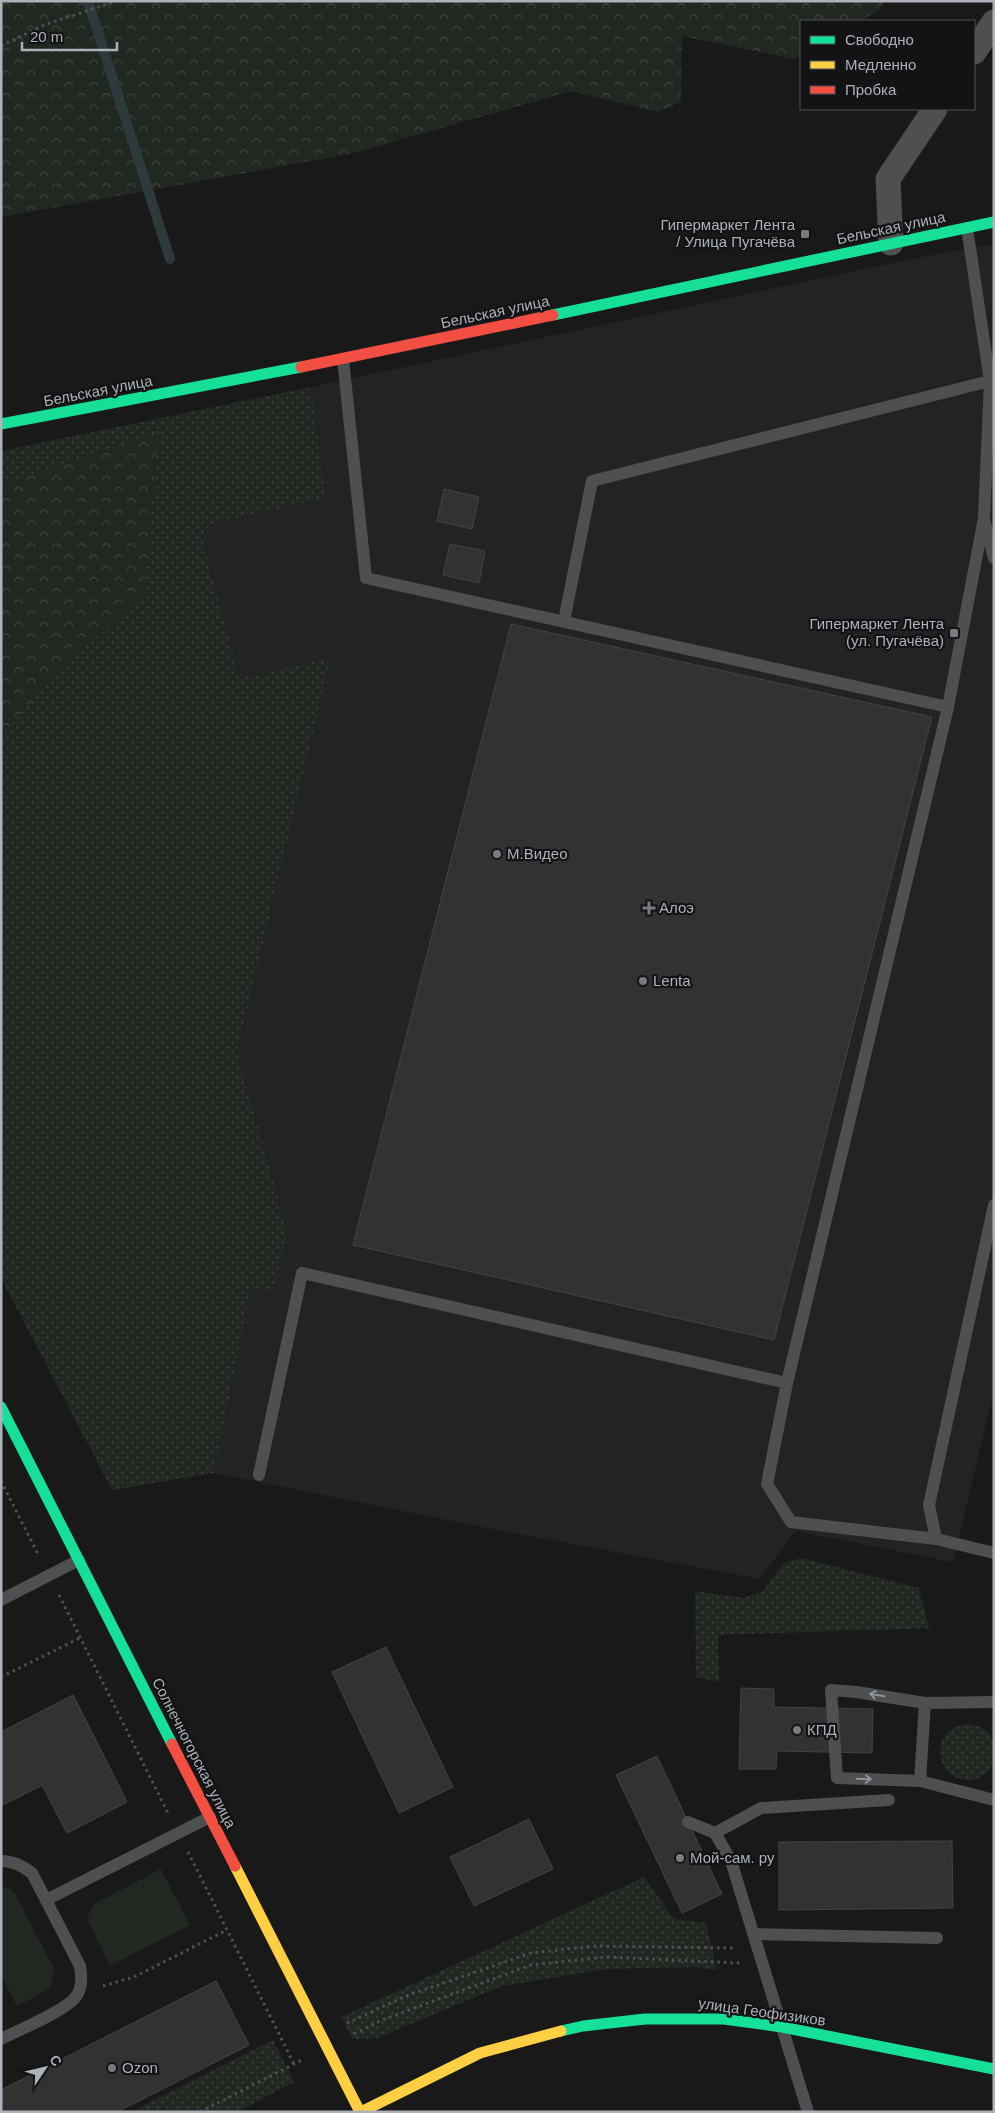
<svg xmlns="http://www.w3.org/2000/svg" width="995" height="2113" font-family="Arial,sans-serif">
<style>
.built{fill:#232325}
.grass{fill:url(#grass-dots)}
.forest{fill:url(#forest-crowns)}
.park{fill:#212721}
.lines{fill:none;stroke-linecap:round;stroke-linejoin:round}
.stream{stroke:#2e393c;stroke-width:10}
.building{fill:#323233;stroke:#414345}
.path{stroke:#4f5053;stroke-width:3;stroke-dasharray:2.5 4;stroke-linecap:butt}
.lane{stroke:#4d4f51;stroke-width:12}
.street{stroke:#4d4f51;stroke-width:25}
.fast{stroke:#16e098;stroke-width:11}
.slow{stroke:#ffcf43;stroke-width:11}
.jam{stroke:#f24e42;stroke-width:11}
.oneway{stroke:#8f949a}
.poi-dot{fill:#787c81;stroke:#131315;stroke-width:2}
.labels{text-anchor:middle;stroke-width:4.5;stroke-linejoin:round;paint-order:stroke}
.poi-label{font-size:15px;fill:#abb2b9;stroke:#131315;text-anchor:start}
.street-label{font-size:15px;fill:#abb2b9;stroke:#131315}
</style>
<defs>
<pattern id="grass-dots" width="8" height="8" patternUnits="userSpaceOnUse" patternTransform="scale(1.25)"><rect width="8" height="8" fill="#212721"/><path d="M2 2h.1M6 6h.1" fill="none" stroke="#3f443f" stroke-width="1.8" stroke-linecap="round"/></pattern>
<pattern id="forest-crowns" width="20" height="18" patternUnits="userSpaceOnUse" patternTransform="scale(1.25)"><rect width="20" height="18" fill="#212721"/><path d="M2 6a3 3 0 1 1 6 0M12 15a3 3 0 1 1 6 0" fill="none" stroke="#3f443f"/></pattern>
</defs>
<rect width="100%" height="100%" fill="#191919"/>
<!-- built -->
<path class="built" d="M 994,244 L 994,1391 L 953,1562 L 795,1531 L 760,1579 L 487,1528 L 214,1473 L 251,1288 L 287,1231 L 237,1052 L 331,658 L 239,678 L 202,537 L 209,525 L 326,496 L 311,387 L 916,258 Z"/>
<!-- grass -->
<g class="grass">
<path d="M 311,387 L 326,497 L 209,525 L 202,537 L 239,678 L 331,658 L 237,1052 L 287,1231 L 274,1290 L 251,1289 L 214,1473 L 112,1490 L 1,1278 L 1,451 Z"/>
<path d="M 801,1558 L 919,1588 L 929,1628 L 718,1635 L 719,1682 L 696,1677 L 695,1591 L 742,1598 L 762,1592 L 784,1563 Z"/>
<circle cx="968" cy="1752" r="28"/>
<path d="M 644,1877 L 674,1919 L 706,1923 L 717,1970 L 696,1967 L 606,1969 L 502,1986 L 377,2038 L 353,2039 L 341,2017 Z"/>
<path d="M 273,2040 L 294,2082 L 237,2112 L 131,2112 Z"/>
</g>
<!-- forest -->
<g class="forest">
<path d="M 1,1 L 885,1 L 878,11 L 859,21 L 801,21 L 801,54 L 794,59 L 682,36 L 681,102 L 658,112 L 571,91 L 350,154 L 1,217 Z"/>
<path d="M 159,431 L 143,598 L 58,671 L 1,736 L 1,486 Z"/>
</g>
<!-- park -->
<g class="park">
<path d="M 161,1869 L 190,1925 L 110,1966 L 89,1923 L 88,1913 L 94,1904 Z"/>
<path d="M 1,1886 L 11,1889 L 16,1895 L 53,1967 L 54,1975 L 51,1985 L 46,1991 L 17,2006 L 1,1975 Z"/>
</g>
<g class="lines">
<!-- stream -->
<path class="stream" d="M 88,1 L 170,259"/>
</g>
<!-- building -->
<g class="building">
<path d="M 444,489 L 479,497 L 472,529 L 437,521 Z"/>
<path d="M 450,544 L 485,551 L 479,583 L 443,575 Z"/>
<path d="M 511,624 L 932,717 L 774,1340 L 353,1245 Z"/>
<path d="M 386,1647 L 453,1787 L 399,1813 L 332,1672 Z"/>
<path d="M 741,1688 L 774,1689 L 774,1707 L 873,1709 L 872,1753 L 777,1751 L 776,1769 L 739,1769 Z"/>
<path d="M 73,1695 L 127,1802 L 67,1833 L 42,1785 L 1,1806 L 1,1732 Z"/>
<path d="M 657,1756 L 722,1894 L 682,1913 L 616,1775 Z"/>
<path d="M 529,1819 L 553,1869 L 474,1906 L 450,1857 Z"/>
<path d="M 952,1841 L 953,1908 L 779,1910 L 779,1842 Z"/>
<path d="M 216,1981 L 249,2045 L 117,2112 L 1,2112 L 1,2090 Z"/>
</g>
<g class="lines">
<!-- path -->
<g class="path">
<path d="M 1,46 L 44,25 L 117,1"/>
<path d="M 1,1481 L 39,1556"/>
<path d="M 59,1595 L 168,1813"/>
<path d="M 1,1677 L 80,1638"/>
<path d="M 188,1852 L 294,2064"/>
<path d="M 103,1986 L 134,1977 L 227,1930"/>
<path d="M 347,2023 L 406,1996 L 531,1953 L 596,1946 L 735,1948"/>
<path d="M 354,2034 L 382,2020 L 531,1965 L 607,1957 L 739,1963"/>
<path d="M 200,2112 L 302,2060"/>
</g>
<!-- lane -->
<g class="lane">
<path d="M 343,359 L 366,578 L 948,707"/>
<path d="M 985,523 L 994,558"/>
<path d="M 564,621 L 592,481 L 990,381 L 967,228"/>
<path d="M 994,1205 L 929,1505 L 936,1539 L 994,1553"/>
<path d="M 787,1383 L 767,1484 L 791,1522 L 936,1539"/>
<path d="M 259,1475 L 302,1273 L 787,1383 L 948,707 L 984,518 L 990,381"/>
<path d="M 1,1600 L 79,1560"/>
<path d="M 994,1702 L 925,1703 L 920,1781 L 994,1800"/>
<path d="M 920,1781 L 837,1778 L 831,1690 L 856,1692 L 925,1703"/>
<path d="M 688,1822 L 715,1833 L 731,1861 L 808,2112"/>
<path d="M 715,1833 L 761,1808 L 889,1800"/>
<path d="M 1,1861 C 14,1861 22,1866 32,1873 L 80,1966 C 82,1977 83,1990 74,1999 C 62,2012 19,2030 1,2039"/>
<path d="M 46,1900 L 210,1817"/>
<path d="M 754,1934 L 937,1938"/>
</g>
<!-- street -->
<g class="street">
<path d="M 974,52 L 994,22"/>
<path d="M 891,243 L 888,179 L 935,109"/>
</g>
<!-- fast -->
<g class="fast">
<path d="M 553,315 L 994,222"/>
<path d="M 1,424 L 301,367"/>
<path d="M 1,1407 L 172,1744"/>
<path d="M 561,2031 L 583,2026 L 645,2019 L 724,2019 L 782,2027 L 994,2069"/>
</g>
<!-- slow -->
<g class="slow">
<path d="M 235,1866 L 360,2112"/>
<path d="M 361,2112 L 480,2053 L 561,2031"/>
</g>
<!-- jam -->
<g class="jam">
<path d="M 301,367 L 553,315"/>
<path d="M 172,1744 L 235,1866"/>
</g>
</g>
<!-- one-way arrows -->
<defs><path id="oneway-shaft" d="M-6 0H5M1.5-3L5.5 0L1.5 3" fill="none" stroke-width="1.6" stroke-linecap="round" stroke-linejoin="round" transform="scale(1.25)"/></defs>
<g class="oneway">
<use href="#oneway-shaft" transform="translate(877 1695) rotate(-171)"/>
<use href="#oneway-shaft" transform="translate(864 1779) rotate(2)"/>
</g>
<!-- markers -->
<g class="poi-dot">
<rect x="800" y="229" width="10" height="10" rx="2.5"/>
<rect x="949" y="628" width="10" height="10" rx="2.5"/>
<circle cx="497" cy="854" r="5"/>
<path d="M646.5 900.5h5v5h5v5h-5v5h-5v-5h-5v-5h5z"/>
<circle cx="643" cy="981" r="5"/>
<circle cx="797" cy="1730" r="5"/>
<circle cx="680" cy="1858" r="5"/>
<circle cx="112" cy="2068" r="5"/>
</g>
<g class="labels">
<!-- poi labels -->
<g class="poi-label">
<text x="795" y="230" text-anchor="end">Гипермаркет Лента<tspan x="795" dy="17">/ Улица Пугачёва</tspan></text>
<text x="944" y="629" text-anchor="end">Гипермаркет Лента<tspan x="944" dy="17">(ул. Пугачёва)</tspan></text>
<text x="507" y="859">М.Видео</text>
<text x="659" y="913">Алоэ</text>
<text x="653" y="986">Lenta</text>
<text x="807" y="1735">КПД</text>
<text x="690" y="1863">Мой-сам. ру</text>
<text x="122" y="2073">Ozon</text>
</g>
<!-- street labels -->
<g class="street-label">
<text transform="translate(891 228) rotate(-12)" y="5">Бельская улица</text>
<text transform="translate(495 312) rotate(-12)" y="5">Бельская улица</text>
<text transform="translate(98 391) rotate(-11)" y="5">Бельская улица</text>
<text transform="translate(194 1753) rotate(63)" y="5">Солнечногорская улица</text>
<text transform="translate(762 2012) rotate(8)" y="5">улица Геофизиков</text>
</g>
</g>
<!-- border -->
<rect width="995" height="2113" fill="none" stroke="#abb2b9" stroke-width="5"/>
<!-- legend -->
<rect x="800" y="20" width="175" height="90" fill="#131315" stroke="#505357"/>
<rect x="810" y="36" width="25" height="8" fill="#16e098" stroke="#505357"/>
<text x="845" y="45" font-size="15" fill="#abb2b9">Свободно</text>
<rect x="810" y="61" width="25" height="8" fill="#ffcf43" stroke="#505357"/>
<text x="845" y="70" font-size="15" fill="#abb2b9">Медленно</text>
<rect x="810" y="86" width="25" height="8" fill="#f24e42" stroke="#505357"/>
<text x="845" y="95" font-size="15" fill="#abb2b9">Пробка</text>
<!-- north arrow -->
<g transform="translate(45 2068) rotate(55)" stroke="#131315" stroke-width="4" paint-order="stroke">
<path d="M0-4L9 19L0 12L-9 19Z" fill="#abb2b9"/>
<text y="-8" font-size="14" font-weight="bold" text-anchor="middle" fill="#abb2b9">С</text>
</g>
<!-- scale -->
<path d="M22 42v8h95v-8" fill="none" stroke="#abb2b9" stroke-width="2.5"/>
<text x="30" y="42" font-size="15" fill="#abb2b9" stroke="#131315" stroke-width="4" paint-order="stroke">20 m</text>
</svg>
